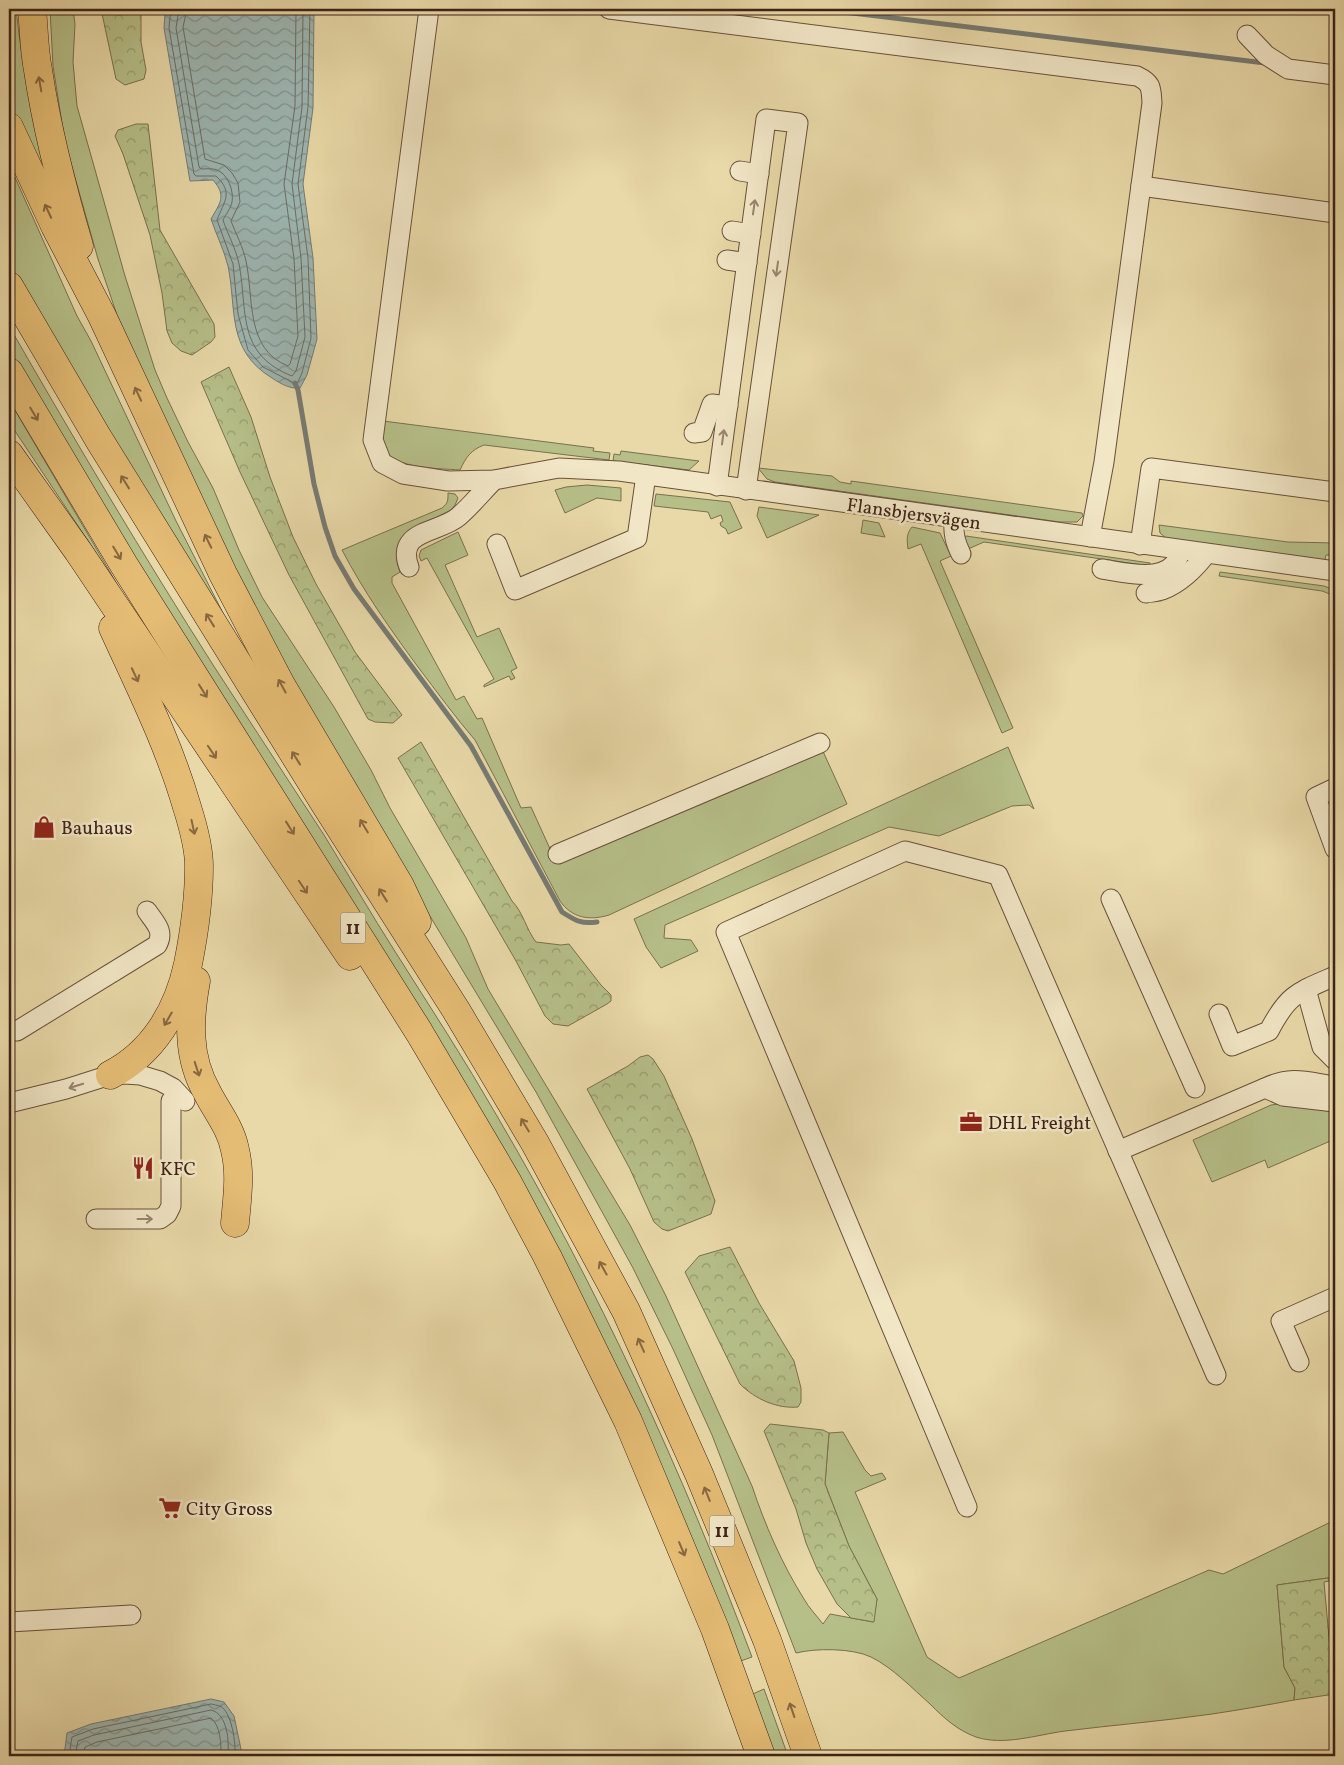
<svg xmlns="http://www.w3.org/2000/svg" width="1344" height="1765" font-family="Vollkorn,serif">
<style>
.grass{fill:#b6bf88;stroke:#7a704f}
.forest{fill:url(#forest-crowns);stroke:#7a704f}
.water{fill:url(#water-waves);stroke:#777b74}
.lines{fill:none;stroke-linecap:round;stroke-linejoin:round}
.shore{stroke:#6e6c64;stroke-width:1}
.stream{stroke:#777b74;stroke-width:5}
.minor-casing{stroke:#69503a;stroke-width:21}
.highway-casing{stroke:#3e2216;stroke-width:29}
.minor{stroke:#f1e6c6;stroke-width:19}
.highway{stroke:#e4bc74;stroke-width:28}
.oneway{stroke:#896740}
.oneway2{stroke:#98846e}
.labels{text-anchor:middle;stroke-width:5;stroke-linejoin:round;paint-order:stroke}
.shield{fill:#f1e6c6;stroke:#745d4b;stroke-width:1}
.shield-label{font-size:18px;font-weight:bold;fill:#3e2216}
.street-label{font-size:19px;fill:#3e2216;stroke:#f1e6c6}
.poi-label{font-size:19px;fill:#3e2216;stroke:#f1e6c6;text-anchor:start}
</style>
<defs>
<pattern id="forest-crowns" width="20" height="18" patternUnits="userSpaceOnUse" patternTransform="scale(1.25)"><rect width="20" height="18" fill="#b6bf88"/><path d="M2 6a3 3 0 1 1 6 0M12 15a3 3 0 1 1 6 0" fill="none" stroke="#959b6e"/></pattern>
<pattern id="water-waves" width="16" height="10" patternUnits="userSpaceOnUse" patternTransform="scale(1.25)"><rect width="16" height="10" fill="#9db7b3"/><path d="M0 5q4-4 8 0t8 0" fill="none" stroke="#819491"/></pattern>
</defs>
<rect width="100%" height="100%" fill="#e9d9a8"/>
<filter id="stains"><feTurbulence type="fractalNoise" baseFrequency=".004" numOctaves="4"/><feColorMatrix values="0 0 0 0 .2 0 0 0 0 .09 0 0 0 0 .02 0 0 0 .5 -.17"/></filter>
<radialGradient id="worn" r=".72"><stop offset=".6" stop-color="#630" stop-opacity="0"/><stop offset="1" stop-color="#630" stop-opacity=".3"/></radialGradient>
<!-- grass -->
<g class="grass">
<path d="M 9,9 L 16,9 C 22,65 32,121 47,176 L 9,108 Z"/>
<path d="M 50,9 L 73,9 L 75,24 L 73,62 L 77,106 L 125,276 L 155,370 L 167,398 L 188,442 L 213,488 L 239,550 L 262,597 L 334,707 L 371,770 L 390,808 L 466,938 L 488,989 L 630,1225 L 665,1294 L 752,1486 C 765,1525 782,1564 804,1599 C 809,1608 817,1616 823,1624 L 830,1614 L 873,1622 L 877,1599 L 849,1546 L 825,1484 L 829,1433 L 843,1432 L 865,1470 L 871,1476 L 882,1473 L 886,1479 L 855,1492 L 927,1657 L 959,1678 L 1209,1570 L 1223,1574 L 1335,1520 L 1335,1577 L 1277,1585 L 1284,1667 L 1295,1688 L 1294,1700 C 1267,1705 1239,1710 1212,1714 C 1163,1721 1114,1725 1065,1731 C 1036,1735 1004,1746 976,1737 C 957,1730 944,1718 930,1704 C 912,1688 893,1668 871,1657 C 852,1648 816,1648 796,1653 L 712,1435 L 673,1349 L 633,1268 L 536,1092 L 416,893 L 263,628 L 146,381 L 117,315 L 98,259 L 65,142 L 53,66 Z"/>
<path d="M 9,164 L 77,316 L 91,341 L 176,521 L 221,609 L 245,659 L 112,446 L 9,266 Z"/>
<path d="M 9,326 C 75,441 143,555 215,668 C 251,724 288,779 324,835 C 348,874 371,914 396,953 C 430,1007 465,1060 497,1116 C 598,1288 682,1470 752,1657 L 735,1663 L 624,1398 L 9,361 Z"/>
<path d="M 9,400 L 120,589 L 9,422 Z"/>
<path d="M 383,421 L 594,448 L 593,451 L 610,453 L 609,460 L 484,445 C 471,450 466,457 460,470 C 438,468 384,470 381,440 C 380,434 382,427 383,421 Z"/>
<path d="M 621,451 L 699,461 L 689,470 L 613,461 L 614,454 L 620,455 Z"/>
<path d="M 758,468 L 832,476 L 840,482 L 851,484 L 851,481 L 1082,513 L 1083,516 L 1077,522 L 1060,522 L 775,482 L 767,479 Z"/>
<path d="M 587,485 L 621,488 L 621,501 L 597,498 L 565,513 L 555,490 L 566,487 Z"/>
<path d="M 448,493 L 455,494 L 458,498 L 455,505 L 451,510 L 407,532 C 396,543 394,557 400,572 L 392,577 L 392,583 L 456,700 L 464,696 L 477,719 L 482,718 L 521,808 L 531,807 L 556,862 L 821,747 L 847,804 L 609,915 C 589,921 572,918 560,901 L 475,740 C 455,717 437,692 418,667 C 390,629 364,592 342,550 L 442,508 C 448,503 448,501 448,493 Z"/>
<path d="M 656,494 L 730,502 L 742,528 L 728,534 L 726,529 L 721,526 L 720,523 L 723,521 L 721,515 L 711,519 L 708,512 L 654,506 Z"/>
<path d="M 759,507 L 819,515 L 767,538 L 757,516 Z"/>
<path d="M 863,520 L 879,523 L 885,537 L 861,533 Z"/>
<path d="M 1159,525 L 1288,542 L 1335,543 L 1335,555 L 1326,555 L 1325,560 L 1167,539 L 1160,533 Z"/>
<path d="M 912,527 L 940,533 L 951,556 L 940,561 L 1013,728 L 1002,733 L 921,544 L 908,549 C 907,540 906,534 912,527 Z"/>
<path d="M 458,532 L 468,555 L 445,565 L 477,637 L 499,628 L 517,668 L 511,671 L 515,678 L 511,680 L 509,676 L 484,687 L 484,685 L 494,679 L 427,558 L 421,561 L 419,556 L 421,550 Z"/>
<path d="M 966,536 L 1150,563 L 1150,566 L 984,542 L 968,549 L 964,537 Z"/>
<path d="M 1220,572 L 1324,586 L 1335,590 L 1335,596 L 1322,591 L 1219,576 Z"/>
<path d="M 1008,747 L 1034,809 L 1029,805 L 1012,806 L 939,836 L 889,827 L 665,925 L 664,938 L 691,940 L 698,951 L 661,968 L 646,947 L 634,919 Z"/>
<path d="M 1279,1104 L 1335,1112 L 1335,1139 L 1268,1168 L 1265,1160 L 1212,1182 L 1193,1140 L 1271,1105 Z"/>
<path d="M 764,1689 L 788,1756 L 767,1756 L 746,1697 Z"/>
</g>
<!-- forest -->
<g class="forest">
<path d="M 101,9 L 141,9 L 141,42 L 146,70 L 144,79 L 125,85 L 116,79 Z"/>
<path d="M 136,124 L 148,124 L 160,230 L 214,324 L 215,337 L 211,342 L 192,355 L 181,351 L 172,343 L 167,331 L 162,293 L 150,235 L 123,154 L 115,136 L 118,130 Z"/>
<path d="M 229,367 L 251,417 L 270,477 L 293,537 L 316,584 L 355,652 L 402,715 L 393,723 L 375,722 L 368,719 L 289,575 L 240,472 L 201,382 Z"/>
<path d="M 421,742 L 512,901 C 523,912 526,929 536,942 L 561,945 L 569,944 L 601,985 L 611,995 L 611,1001 L 607,1004 L 568,1026 L 553,1024 L 545,1016 L 516,961 L 398,758 Z"/>
<path d="M 648,1055 L 653,1059 L 664,1076 L 692,1139 L 715,1201 L 711,1214 L 668,1231 L 662,1229 L 654,1222 L 630,1169 L 587,1089 L 628,1066 L 640,1057 Z"/>
<path d="M 730,1247 L 759,1303 L 794,1361 L 801,1388 L 801,1402 L 798,1407 C 777,1409 755,1399 740,1384 L 685,1272 L 699,1256 Z"/>
<path d="M 770,1424 L 823,1430 L 829,1433 L 825,1484 L 849,1546 L 877,1599 L 874,1622 L 851,1618 L 837,1604 L 817,1569 L 806,1543 L 796,1509 L 764,1431 Z"/>
<path d="M 1335,1577 L 1335,1580 L 1324,1582 L 1331,1660 L 1335,1664 L 1335,1694 L 1294,1700 L 1295,1688 L 1284,1667 L 1277,1585 Z"/>
</g>
<!-- water -->
<g class="water">
<path d="M 169,9 L 314,9 L 313,108 L 303,184 L 313,258 L 317,339 L 307,375 L 300,388 C 290,389 281,384 272,378 C 226,350 237,310 228,266 C 224,250 216,234 211,219 C 220,203 227,196 213,180 L 190,181 L 164,28 L 165,14 Z"/>
<path d="M 211,1699 L 224,1702 L 234,1716 L 241,1749 L 239,1756 L 64,1756 L 67,1733 L 91,1724 Z"/>
</g>
<g class="lines">
<!-- shore -->
<g class="shore">
<path d="M 173,9 L 170,17 L 169,28 L 194,174 L 196,176 L 216,176 C 234,193 224,201 217,220 L 233,264 L 238,314 L 248,350 L 263,367 L 294,383 L 298,382 L 302,373 L 311,338 L 308,258 L 298,184 L 308,107 L 310,9"/>
<path d="M 179,9 L 176,28 L 199,167 L 201,169 C 206,169 213,168 217,170 C 228,174 234,191 232,202 C 231,208 226,214 223,220 C 228,235 236,249 239,264 C 248,311 236,354 292,376 L 296,371 L 305,337 L 301,258 L 292,184 L 302,107 L 303,9"/>
<path d="M 187,9 L 183,27 L 205,159 L 224,165 L 232,173 L 238,183 L 240,202 L 231,221 C 236,234 243,247 246,261 C 254,298 245,349 288,366 L 290,364 L 298,336 L 294,259 L 284,184 L 295,106 L 296,9"/>
<path d="M 69,1756 L 72,1737 L 93,1729 L 211,1704 C 212,1704 219,1706 220,1706 C 232,1712 236,1744 235,1756"/>
<path d="M 75,1756 L 78,1741 L 94,1735 L 211,1710 C 228,1714 229,1742 228,1756"/>
<path d="M 83,1756 L 85,1747 L 97,1742 L 211,1718 C 221,1726 221,1745 221,1756"/>
</g>
<!-- stream -->
<g class="stream">
<path d="M 819,9 L 1265,63"/>
<path d="M 295,383 L 298,390 L 314,484 L 325,527 L 335,556 L 354,589 L 471,746 L 562,912 C 576,921 581,924 597,922"/>
</g>
<defs>
<g id="minor">
<path d="M 429,9 L 373,440 L 382,463 L 403,474 L 448,481 L 494,480 L 559,468 L 619,471 L 1335,571"/>
<path d="M 609,9 L 1137,76 C 1152,83 1151,88 1152,103 L 1104,462 L 1090,537"/>
<path d="M 1247,35 L 1266,55 L 1288,69 L 1335,75"/>
<path d="M 740,171 L 759,174"/>
<path d="M 1141,186 L 1335,213"/>
<path d="M 732,231 L 751,234"/>
<path d="M 727,260 L 747,263"/>
<path d="M 694,433 L 702,432 L 712,404 L 728,406"/>
<path d="M 717,486 L 766,119 L 798,123 L 746,490"/>
<path d="M 954,519 C 953,533 955,542 961,554"/>
<path d="M 497,544 L 515,590 L 637,538 L 646,475"/>
<path d="M 1140,545 L 1151,468 L 1335,492"/>
<path d="M 409,567 C 395,530 439,533 458,517 C 471,506 482,492 494,480"/>
<path d="M 1102,569 C 1122,572 1159,582 1174,564 C 1177,561 1179,555 1181,551"/>
<path d="M 1146,593 C 1151,592 1157,592 1162,590 C 1179,584 1196,568 1206,554"/>
<path d="M 1335,788 L 1316,797 L 1335,849"/>
<path d="M 558,854 L 820,743"/>
<path d="M 1111,899 L 1195,1088"/>
<path d="M 1306,989 L 1322,1047 L 1335,1060"/>
<path d="M 1219,1014 L 1232,1046 L 1269,1031 C 1288,994 1298,992 1335,976"/>
<path d="M 17,1031 L 157,945 C 165,931 155,923 147,911"/>
<path d="M 1265,1088 C 1292,1075 1307,1082 1335,1086"/>
<path d="M 9,1103 L 66,1089 L 110,1075 L 124,1074 L 140,1075 L 160,1081 L 173,1088 L 185,1101"/>
<path d="M 1118,1151 L 1265,1088 L 1283,1096 L 1335,1102"/>
<path d="M 96,1219 L 160,1219 L 167,1214 L 171,1206 L 171,1101"/>
<path d="M 1299,1362 L 1281,1321 L 1335,1297"/>
<path d="M 967,1507 L 726,932 L 905,851 L 998,875 L 1216,1375"/>
<path d="M 9,1622 L 131,1615"/>
</g>
<g id="highway">
<path d="M 32,9 C 34,29 34,50 38,70 C 47,130 62,188 79,246"/>
<path d="M 9,127 L 55,226 L 102,316 L 223,574 L 281,685 L 400,886 L 417,922"/>
<path d="M 9,286 L 98,438 L 325,804 L 456,1010 L 535,1143 L 626,1311 L 699,1474 L 767,1640 L 808,1756"/>
<path d="M 9,372 L 124,565 L 419,1032 L 507,1181 L 547,1256 L 628,1421 L 715,1629 L 761,1756"/>
<path d="M 9,454 L 78,551 L 350,956"/>
<path d="M 196,981 C 189,1019 187,1057 207,1092 C 217,1112 231,1128 235,1150 C 241,1174 237,1199 235,1223"/>
<path d="M 110,1075 C 153,1053 178,1011 188,964 C 194,934 199,897 199,866 C 199,847 193,826 187,807 C 169,745 140,687 113,628"/>
</g>
</defs>
<!-- minor casing -->
<use href="#minor" class="minor-casing"/>
<!-- highway casing -->
<use href="#highway" class="highway-casing"/>
<!-- minor -->
<use href="#minor" class="minor"/>
<!-- highway -->
<use href="#highway" class="highway"/>
</g>
<!-- one-way arrows -->
<defs><path id="oneway-shaft" d="M-6 0H5M1.5-3L5.5 0L1.5 3" fill="none" stroke-width="1.6" stroke-linecap="round" stroke-linejoin="round" transform="scale(1.25)"/></defs>
<g class="oneway">
<use href="#oneway-shaft" transform="translate(40 84) rotate(-100)"/>
<use href="#oneway-shaft" transform="translate(48 211) rotate(-115)"/>
<use href="#oneway-shaft" transform="translate(138 394) rotate(-115)"/>
<use href="#oneway-shaft" transform="translate(34 414) rotate(59)"/>
<use href="#oneway-shaft" transform="translate(125 482) rotate(-122)"/>
<use href="#oneway-shaft" transform="translate(208 541) rotate(-116)"/>
<use href="#oneway-shaft" transform="translate(117 553) rotate(59)"/>
<use href="#oneway-shaft" transform="translate(210 620) rotate(-122)"/>
<use href="#oneway-shaft" transform="translate(135 675) rotate(65)"/>
<use href="#oneway-shaft" transform="translate(282 686) rotate(-119)"/>
<use href="#oneway-shaft" transform="translate(203 691) rotate(58)"/>
<use href="#oneway-shaft" transform="translate(212 752) rotate(56)"/>
<use href="#oneway-shaft" transform="translate(296 758) rotate(-122)"/>
<use href="#oneway-shaft" transform="translate(364 826) rotate(-121)"/>
<use href="#oneway-shaft" transform="translate(193 827) rotate(78)"/>
<use href="#oneway-shaft" transform="translate(290 828) rotate(58)"/>
<use href="#oneway-shaft" transform="translate(303 887) rotate(56)"/>
<use href="#oneway-shaft" transform="translate(383 895) rotate(-122)"/>
<use href="#oneway-shaft" transform="translate(168 1019) rotate(120)"/>
<use href="#oneway-shaft" transform="translate(197 1069) rotate(72)"/>
<use href="#oneway-shaft" transform="translate(525 1125) rotate(-121)"/>
<use href="#oneway-shaft" transform="translate(603 1268) rotate(-119)"/>
<use href="#oneway-shaft" transform="translate(641 1345) rotate(-114)"/>
<use href="#oneway-shaft" transform="translate(707 1494) rotate(-112)"/>
<use href="#oneway-shaft" transform="translate(682 1549) rotate(67)"/>
<use href="#oneway-shaft" transform="translate(792 1710) rotate(-109)"/>
</g>
<g class="oneway2">
<use href="#oneway-shaft" transform="translate(754 207) rotate(-82)"/>
<use href="#oneway-shaft" transform="translate(777 269) rotate(98)"/>
<use href="#oneway-shaft" transform="translate(723 437) rotate(-82)"/>
<use href="#oneway-shaft" transform="translate(76 1086) rotate(163)"/>
<use href="#oneway-shaft" transform="translate(145 1219)"/>
</g>
<!-- icons -->
<defs>
<symbol id="shop-bare" viewBox="-9 -9 18 18"><path d="M-5-2.5h2.3a2.7 3.5 0 0 1 5.4 0H5L5.5 6h-11ZM-1.5-2.5h3a1.5 2.3 0 0 0-3 0Z" fill="#8f2418" stroke="#f1e6c6" stroke-width="2.5" paint-order="stroke"/></symbol>
<symbol id="office-bare" viewBox="-9 -9 18 18"><path d="M-6-3h4V-5.5h4V-3h4V5H-6ZM-1-4.5V-3h2v-1.5ZM-6 0V1H6V0Z" fill="#8f2418" stroke="#f1e6c6" stroke-width="2.5" paint-order="stroke"/></symbol>
<symbol id="restaurant-bare" viewBox="-9 -9 18 18"><path d="M-5-6h1v4h1v-4h1v4h1v-4h1v5L-1.5 .5V6h-2V.5L-5-1ZM5-6V6H3V1.5H1.5Q1.5-4 5-6Z" fill="#8f2418" stroke="#f1e6c6" stroke-width="2.5" paint-order="stroke"/></symbol>
<symbol id="supermarket-bare" viewBox="-9 -9 18 18"><path d="M-6-5.5h2.5l.6 2H6L4.5 2H-2.5L-4.4-4H-6ZM-1.5 3.2a1.3 1.3 0 1 0 .1 0ZM3 3.2a1.3 1.3 0 1 0 .1 0Z" fill="#8f2418" stroke="#f1e6c6" stroke-width="2.5" paint-order="stroke"/></symbol>
</defs>
<g fill-rule="evenodd">
<use href="#shop-bare" x="28" y="811" width="32" height="32"/>
<use href="#office-bare" x="955" y="1106" width="32" height="32"/>
<use href="#restaurant-bare" x="127" y="1152" width="32" height="32"/>
<use href="#supermarket-bare" x="154" y="1492" width="32" height="32"/>
</g>
<g class="labels">
<!-- shield labels -->
<g class="shield">
<rect x="340.5" y="912.5" width="25" height="31" rx="4"/>
<rect x="709.5" y="1515.5" width="25" height="31" rx="4"/>
</g>
<g class="shield-label">
<text x="353" y="934">11</text>
<text x="722" y="1537">11</text>
</g>
<!-- street labels -->
<g class="street-label">
<text transform="translate(914 513) rotate(8)" y="7">Flansbjersvägen</text>
</g>
<!-- poi labels -->
<g class="poi-label">
<text x="61" y="834">Bauhaus</text>
<text x="988" y="1129">DHL Freight</text>
<text x="160" y="1175">KFC</text>
<text x="186" y="1515">City Gross</text>
</g>
</g>
<!-- margin -->
<rect width="1344" height="1765" fill="none" stroke="#e9d9a8" stroke-width="30"/>
<rect x="10" y="10" width="1324" height="1745" fill="none" stroke="#3e2216" stroke-width="2.5"/>
<rect x="15" y="15" width="1314" height="1735" fill="none" stroke="#3e2216"/>
<rect width="100%" height="100%" filter="url(#stains)"/>
<rect width="100%" height="100%" fill="url(#worn)"/>
</svg>
